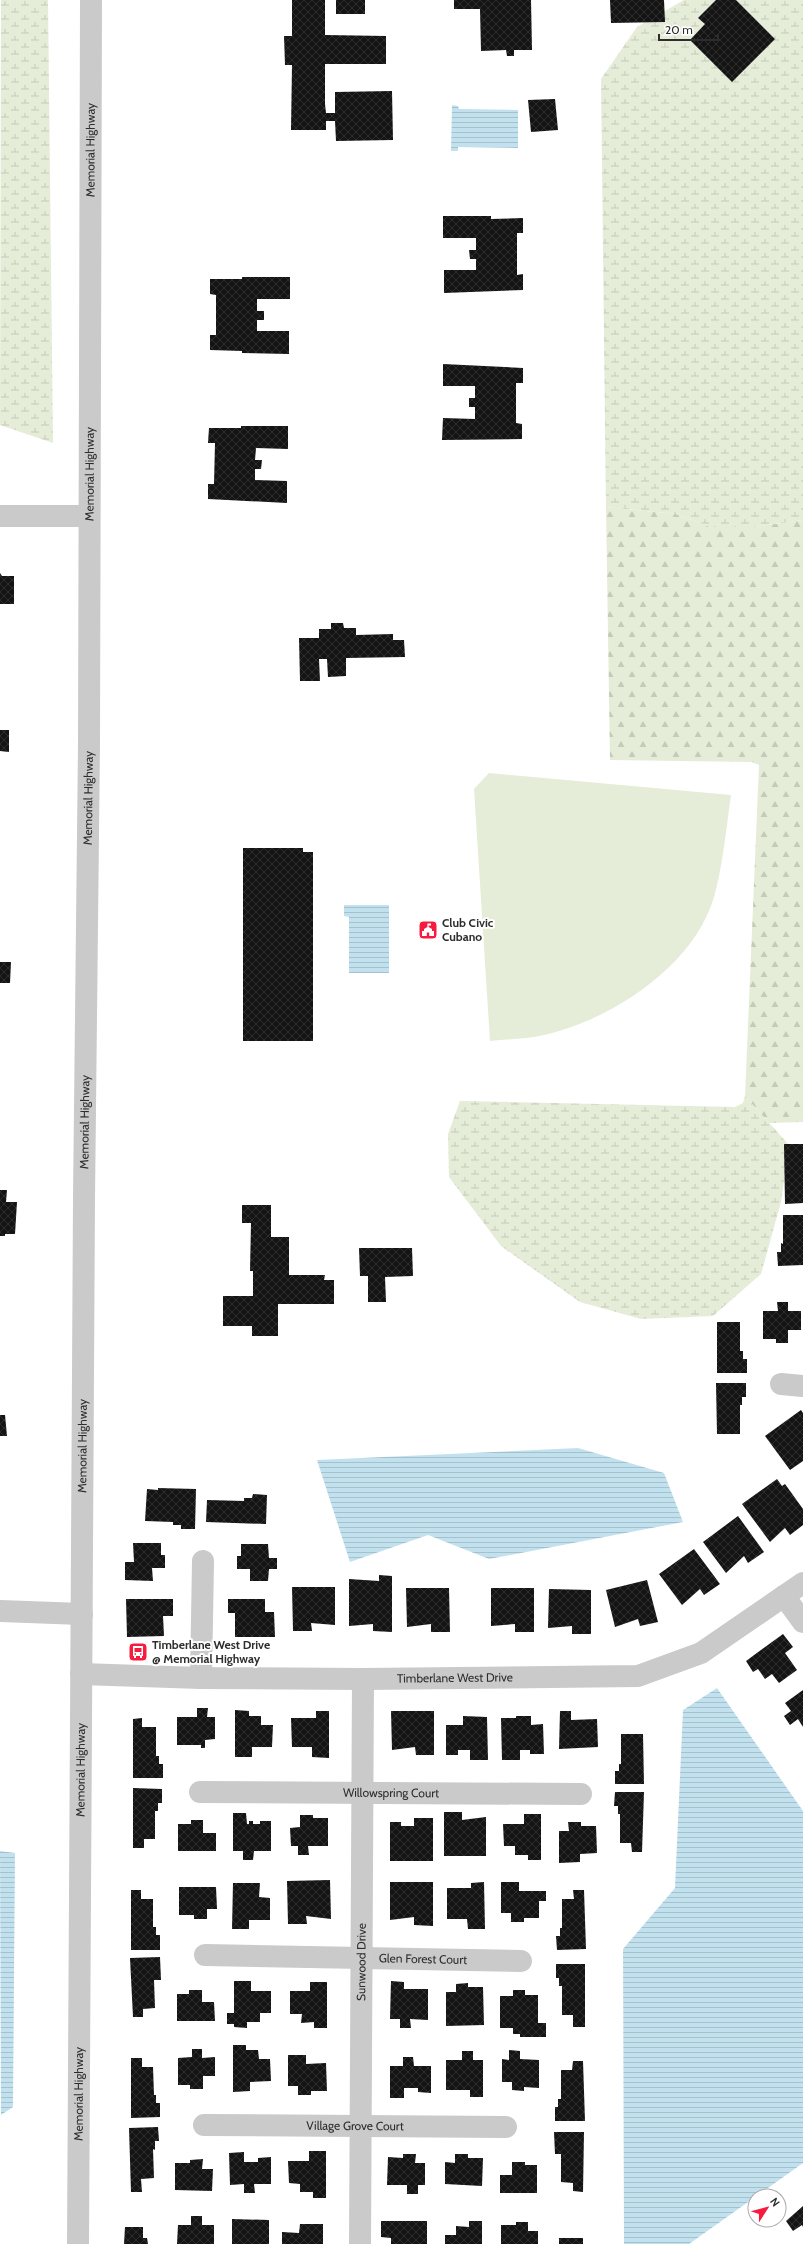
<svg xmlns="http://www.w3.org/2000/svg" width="803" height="2244" font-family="Cabin,sans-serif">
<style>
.green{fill:#e5ecd8}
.forest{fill:url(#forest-firs)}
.wetland{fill:url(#wetland-marsh)}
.water{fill:url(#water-rules)}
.building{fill:url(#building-cross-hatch)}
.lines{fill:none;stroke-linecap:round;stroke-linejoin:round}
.minor{stroke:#cacaca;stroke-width:22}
.labels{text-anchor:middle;stroke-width:4;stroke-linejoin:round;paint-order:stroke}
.street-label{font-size:12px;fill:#2d2d2d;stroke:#fff}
.poi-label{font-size:12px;font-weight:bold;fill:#2d2d2d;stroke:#fff;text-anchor:start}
</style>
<defs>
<pattern id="forest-firs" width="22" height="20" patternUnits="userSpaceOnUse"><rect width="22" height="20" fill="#e5ecd8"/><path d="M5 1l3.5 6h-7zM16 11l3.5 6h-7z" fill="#c5cbba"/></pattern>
<pattern id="wetland-marsh" width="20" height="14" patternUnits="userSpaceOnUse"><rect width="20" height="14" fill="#e5ecd8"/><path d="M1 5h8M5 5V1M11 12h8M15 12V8" fill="none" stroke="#c5cbba"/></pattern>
<pattern id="water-rules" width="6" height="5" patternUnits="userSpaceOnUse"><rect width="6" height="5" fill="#c2e1ee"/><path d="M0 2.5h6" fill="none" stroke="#a7c1cc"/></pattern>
<pattern id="building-cross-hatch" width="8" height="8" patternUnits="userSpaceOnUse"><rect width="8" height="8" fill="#141414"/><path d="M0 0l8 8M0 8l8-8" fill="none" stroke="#2e2e2e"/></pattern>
</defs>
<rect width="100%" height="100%" fill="#fff"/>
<!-- green -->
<path class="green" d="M 489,773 L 731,795 C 726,829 723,864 714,897 C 694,966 611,1020 544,1035 C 527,1039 508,1039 490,1041 L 474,789 Z"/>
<!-- forest -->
<path class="forest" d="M 606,507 L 676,514 L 710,527 L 754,527 L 803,520 L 803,1122 L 769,1123 L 745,1096 L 759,765 L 752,762 L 610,760 Z"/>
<!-- wetland -->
<g class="wetland">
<path d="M 1,0 L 48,0 L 53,443 L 0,425 Z"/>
<path d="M 684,0 L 803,0 L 803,520 L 754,527 L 710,527 L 676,514 L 606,507 L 601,79 L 637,27 Z"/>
<path d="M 745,1096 L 789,1145 L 781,1202 L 761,1274 L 713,1316 L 641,1319 L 580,1302 L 501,1246 L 449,1177 L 448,1134 L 460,1101 L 735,1107 L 743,1103 Z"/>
</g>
<!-- water -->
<g class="water">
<path d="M 452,105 L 458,106 L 459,109 L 518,110 L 518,148 L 458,147 L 458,151 L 451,151 Z"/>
<path d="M 344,905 L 389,905 L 389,973 L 349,973 L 349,917 L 344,916 Z"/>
<path d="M 578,1448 L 664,1473 L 683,1522 L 489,1559 L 428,1535 L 350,1562 L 317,1460 Z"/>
<path d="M 717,1688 L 803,1811 L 803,2163 L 689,2244 L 624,2244 L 623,1949 L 675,1888 L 683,1710 Z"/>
<path d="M 0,1851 L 15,1853 L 13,2107 L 1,2115 Z"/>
</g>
<!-- building -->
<g class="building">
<path d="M 292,0 L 325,0 L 325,35 L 386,36 L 386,64 L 325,64 L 325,104 L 326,113 L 335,113 L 335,92 L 392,91 L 393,140 L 336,141 L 335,121 L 326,121 L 326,130 L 291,130 L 292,65 L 285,65 L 284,36 L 292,36 Z"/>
<rect x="336" y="0" width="29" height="14"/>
<path d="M 454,0 L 531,0 L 532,50 L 514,50 L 514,56 L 507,56 L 506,50 L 481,51 L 480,9 L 454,9 Z"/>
<path d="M 610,0 L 664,0 L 665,22 L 611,23 Z"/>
<path d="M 716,0 L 736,0 L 775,39 L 732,82 L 690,40 L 705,24 L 698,18 Z"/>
<path d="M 555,99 L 558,130 L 531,132 L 528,100 Z"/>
<path d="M 443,216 L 491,216 L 491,219 L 523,218 L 523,233 L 517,233 L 517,275 L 523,274 L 523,290 L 444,293 L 444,270 L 476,270 L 476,259 L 470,259 L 469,250 L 476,250 L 476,238 L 443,238 Z"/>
<path d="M 242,277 L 290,277 L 290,299 L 257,299 L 257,311 L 264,311 L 264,320 L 257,320 L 257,331 L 289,331 L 289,354 L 242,353 L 242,351 L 210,350 L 210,335 L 216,335 L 216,295 L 210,294 L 210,279 L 242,279 Z"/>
<path d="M 443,364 L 523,368 L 523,383 L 516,383 L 516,423 L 522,424 L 522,439 L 442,440 L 443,418 L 475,419 L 475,407 L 469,407 L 469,398 L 475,398 L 475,386 L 443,386 Z"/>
<path d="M 241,426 L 288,426 L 288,449 L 256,448 L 255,460 L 262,460 L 261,469 L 255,469 L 255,480 L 287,481 L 287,503 L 208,499 L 208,484 L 214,484 L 215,443 L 208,443 L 209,428 L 241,428 Z"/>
<path d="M 0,573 L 2,576 L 14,576 L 14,604 L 0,604 Z"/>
<path d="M 331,623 L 343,623 L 344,628 L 356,628 L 356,635 L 393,634 L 393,640 L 404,640 L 405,657 L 346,658 L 346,676 L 328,677 L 327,659 L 319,659 L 320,681 L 300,681 L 299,638 L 319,638 L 319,629 L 331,629 Z"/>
<path d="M 0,730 L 9,730 L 9,752 L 0,751 Z"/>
<path d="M 243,848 L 303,848 L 303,852 L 313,852 L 313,1041 L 243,1041 Z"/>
<path d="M 0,962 L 11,962 L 10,983 L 0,983 Z"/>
<path d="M 784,1144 L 803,1144 L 803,1203 L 785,1204 Z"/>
<path d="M 0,1190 L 7,1190 L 6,1202 L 17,1202 L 15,1234 L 5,1234 L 5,1236 L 0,1236 Z"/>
<path d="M 242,1205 L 271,1205 L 271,1237 L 289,1237 L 289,1275 L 325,1275 L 324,1280 L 334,1280 L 334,1304 L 278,1304 L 278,1336 L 252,1336 L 252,1326 L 223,1326 L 223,1296 L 253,1296 L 253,1271 L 250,1271 L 251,1223 L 242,1223 Z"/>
<path d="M 783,1215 L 803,1215 L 803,1265 L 778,1266 L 777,1252 L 781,1252 L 781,1243 L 783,1244 Z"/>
<path d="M 359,1248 L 412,1248 L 413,1276 L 385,1277 L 386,1302 L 368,1302 L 368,1276 L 360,1276 Z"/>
<path d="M 777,1302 L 788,1302 L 788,1311 L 801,1311 L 801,1330 L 788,1330 L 788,1343 L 776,1343 L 776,1339 L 763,1339 L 763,1311 L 778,1311 Z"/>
<path d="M 717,1322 L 740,1322 L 740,1351 L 743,1351 L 743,1359 L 747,1359 L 747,1373 L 717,1373 Z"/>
<path d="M 716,1383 L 746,1383 L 746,1397 L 742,1397 L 742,1405 L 740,1405 L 740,1434 L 717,1434 Z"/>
<path d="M 801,1410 L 803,1413 L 803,1461 L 790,1470 L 765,1436 Z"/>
<path d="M 0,1415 L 5,1415 L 7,1436 L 0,1436 Z"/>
<path d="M 777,1479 L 782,1486 L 785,1484 L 803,1509 L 803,1525 L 790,1535 L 785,1528 L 770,1542 L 742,1504 Z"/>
<path d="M 158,1488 L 196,1489 L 195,1529 L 181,1529 L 181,1525 L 173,1525 L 173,1522 L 145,1521 L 147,1489 L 158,1490 Z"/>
<path d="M 253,1494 L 267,1495 L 266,1524 L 206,1522 L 207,1500 L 244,1501 L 244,1498 L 252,1498 Z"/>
<path d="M 738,1516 L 764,1552 L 748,1563 L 744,1556 L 726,1573 L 703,1542 Z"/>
<path d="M 133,1543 L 161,1543 L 161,1555 L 165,1555 L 165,1568 L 152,1568 L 153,1581 L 125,1580 L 125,1562 L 134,1562 Z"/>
<path d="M 241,1544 L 268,1544 L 269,1558 L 277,1558 L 277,1569 L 269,1569 L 268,1581 L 250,1581 L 250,1569 L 237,1569 L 237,1556 L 241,1556 Z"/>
<path d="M 694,1549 L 720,1584 L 704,1595 L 700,1589 L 682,1605 L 659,1574 Z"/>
<path d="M 379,1575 L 392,1576 L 392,1632 L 373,1631 L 373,1624 L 349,1626 L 349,1579 L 379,1581 Z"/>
<path d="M 647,1580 L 658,1622 L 640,1626 L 638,1619 L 615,1627 L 606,1590 Z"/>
<path d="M 292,1587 L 335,1587 L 335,1625 L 311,1623 L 312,1631 L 293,1631 Z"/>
<path d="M 406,1588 L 449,1588 L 450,1632 L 431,1632 L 431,1624 L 407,1627 Z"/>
<path d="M 491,1588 L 534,1588 L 534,1632 L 515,1632 L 515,1624 L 491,1626 Z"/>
<path d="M 549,1589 L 591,1590 L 591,1634 L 572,1634 L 572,1626 L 548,1628 Z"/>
<path d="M 126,1599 L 173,1599 L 173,1616 L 163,1616 L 164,1636 L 127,1637 Z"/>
<path d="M 228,1599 L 265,1599 L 265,1612 L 274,1612 L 275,1637 L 235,1637 L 235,1613 L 228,1613 Z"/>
<path d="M 783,1634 L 793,1647 L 785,1653 L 797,1670 L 779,1683 L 772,1674 L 765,1679 L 758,1669 L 753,1672 L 746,1661 Z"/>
<path d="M 803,1690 L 803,1727 L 798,1719 L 790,1725 L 784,1716 L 791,1711 L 785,1703 Z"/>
<path d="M 197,1708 L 208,1708 L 207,1717 L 215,1717 L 215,1739 L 205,1740 L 205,1748 L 201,1748 L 201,1745 L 177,1745 L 177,1717 L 197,1717 Z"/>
<path d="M 235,1710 L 249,1711 L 249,1716 L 261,1716 L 261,1725 L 273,1725 L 272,1747 L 252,1747 L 252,1757 L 235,1757 Z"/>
<path d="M 316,1711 L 329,1711 L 329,1758 L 312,1757 L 312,1747 L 292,1747 L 291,1718 L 316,1718 Z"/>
<path d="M 391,1711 L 434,1711 L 434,1755 L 416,1755 L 415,1747 L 392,1750 Z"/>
<path d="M 560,1711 L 571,1711 L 571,1720 L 597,1719 L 598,1747 L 559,1749 Z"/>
<path d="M 463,1716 L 487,1717 L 488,1760 L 470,1760 L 470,1750 L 458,1750 L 458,1755 L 446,1755 L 446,1725 L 463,1725 Z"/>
<path d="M 516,1716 L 531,1716 L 531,1725 L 543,1724 L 544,1754 L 530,1754 L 530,1750 L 520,1750 L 520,1760 L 502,1760 L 501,1718 L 516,1718 Z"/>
<path d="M 142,1718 L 142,1727 L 156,1727 L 156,1756 L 159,1756 L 159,1764 L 163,1764 L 163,1778 L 133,1778 L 133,1719 Z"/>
<path d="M 621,1734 L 643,1734 L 644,1784 L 615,1784 L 615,1771 L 619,1771 L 619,1764 L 621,1764 Z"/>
<path d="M 133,1788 L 162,1789 L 162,1803 L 158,1803 L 158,1811 L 155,1811 L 155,1839 L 144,1839 L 144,1848 L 133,1848 Z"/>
<path d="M 615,1792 L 644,1792 L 642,1852 L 632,1852 L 631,1843 L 620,1843 L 620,1814 L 618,1814 L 618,1806 L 614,1806 Z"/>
<path d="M 444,1812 L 462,1812 L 462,1820 L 486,1817 L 486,1856 L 444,1856 Z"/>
<path d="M 233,1813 L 246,1813 L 247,1824 L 249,1824 L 249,1821 L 253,1821 L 253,1824 L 260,1824 L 260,1821 L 271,1821 L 271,1851 L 254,1851 L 253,1860 L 243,1860 L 243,1851 L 233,1851 Z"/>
<path d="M 524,1814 L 541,1814 L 541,1860 L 528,1860 L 528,1855 L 515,1855 L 515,1846 L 504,1846 L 503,1824 L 524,1824 Z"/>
<path d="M 300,1815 L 313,1815 L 313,1818 L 328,1818 L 328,1846 L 308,1846 L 309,1855 L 298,1855 L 298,1846 L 291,1846 L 290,1828 L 300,1827 Z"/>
<path d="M 414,1818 L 433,1818 L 433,1861 L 390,1861 L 390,1822 L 401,1822 L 401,1826 L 414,1826 Z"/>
<path d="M 191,1820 L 203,1820 L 203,1833 L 216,1833 L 216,1851 L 178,1851 L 178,1824 L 191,1824 Z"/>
<path d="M 568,1822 L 581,1822 L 581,1826 L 596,1826 L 597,1853 L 580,1854 L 580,1862 L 559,1863 L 559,1831 L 569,1831 Z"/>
<path d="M 330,1880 L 331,1919 L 306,1916 L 307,1924 L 288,1924 L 287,1881 Z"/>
<path d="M 390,1882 L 433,1882 L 433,1926 L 414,1925 L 414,1917 L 390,1920 Z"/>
<path d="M 484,1882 L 485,1929 L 468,1929 L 467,1919 L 447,1919 L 447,1888 L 471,1888 L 471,1883 Z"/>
<path d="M 501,1882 L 519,1882 L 519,1891 L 546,1891 L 546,1901 L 539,1901 L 539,1918 L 524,1918 L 524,1922 L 511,1922 L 511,1913 L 501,1913 Z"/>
<path d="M 233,1883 L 260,1883 L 259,1897 L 270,1898 L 270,1920 L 249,1920 L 249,1929 L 232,1929 Z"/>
<path d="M 179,1887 L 216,1887 L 217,1909 L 207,1909 L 207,1919 L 194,1919 L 194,1915 L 179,1915 Z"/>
<path d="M 131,1890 L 141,1890 L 141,1899 L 153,1899 L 153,1927 L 156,1927 L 156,1935 L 160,1935 L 160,1950 L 131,1950 Z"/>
<path d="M 573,1890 L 584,1890 L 586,1949 L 557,1950 L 556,1936 L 560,1936 L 560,1928 L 562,1928 L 562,1899 L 574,1899 Z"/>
<path d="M 160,1957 L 161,1980 L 154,1980 L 155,2008 L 143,2009 L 143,2017 L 133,2017 L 130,1958 Z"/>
<path d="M 556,1964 L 585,1964 L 585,2027 L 573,2027 L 573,2015 L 562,2015 L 562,1986 L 559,1986 L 559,1978 L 556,1978 Z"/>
<path d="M 234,1981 L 251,1981 L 251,1991 L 271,1991 L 271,2013 L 260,2013 L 260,2022 L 247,2022 L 247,2028 L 234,2027 L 234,2024 L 227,2024 L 227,2013 L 234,2013 Z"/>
<path d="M 391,1981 L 404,1982 L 404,1989 L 428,1989 L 428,2020 L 410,2019 L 411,2028 L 400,2028 L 400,2019 L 390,2019 Z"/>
<path d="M 310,1982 L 327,1982 L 327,2028 L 314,2028 L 314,2022 L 301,2023 L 302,2014 L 290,2014 L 290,1991 L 310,1991 Z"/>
<path d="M 468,1983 L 468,1987 L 483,1987 L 484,2025 L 446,2026 L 446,1992 L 456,1992 L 456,1984 Z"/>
<path d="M 189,1990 L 202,1990 L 202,2002 L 214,2002 L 215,2021 L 177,2021 L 177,1994 L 189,1994 Z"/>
<path d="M 513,1990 L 525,1990 L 525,1995 L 538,1995 L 538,2023 L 546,2023 L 546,2037 L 520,2037 L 520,2034 L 513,2034 L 513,2028 L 500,2028 L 500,1996 L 513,1996 Z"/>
<path d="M 233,2045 L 246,2045 L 246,2050 L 258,2050 L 259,2059 L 270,2059 L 271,2081 L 250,2082 L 250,2091 L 233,2092 Z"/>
<path d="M 192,2049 L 202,2049 L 202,2058 L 215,2057 L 215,2076 L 203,2076 L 203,2089 L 190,2089 L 190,2085 L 178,2085 L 178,2058 L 192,2057 Z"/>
<path d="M 509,2050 L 520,2051 L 520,2059 L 539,2060 L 539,2088 L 524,2087 L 524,2091 L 512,2090 L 512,2082 L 502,2082 L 502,2059 L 509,2060 Z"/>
<path d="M 462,2051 L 473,2051 L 473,2060 L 483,2060 L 483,2097 L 470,2097 L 470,2090 L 446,2090 L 446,2060 L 462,2060 Z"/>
<path d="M 288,2055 L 306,2055 L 306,2064 L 326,2063 L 327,2091 L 311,2091 L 311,2095 L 298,2095 L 298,2086 L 288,2086 Z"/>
<path d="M 403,2057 L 413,2057 L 414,2066 L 431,2066 L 431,2093 L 418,2092 L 418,2088 L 404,2088 L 404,2098 L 390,2098 L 390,2066 L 403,2066 Z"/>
<path d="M 131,2058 L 142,2058 L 142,2067 L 153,2067 L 154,2095 L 156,2095 L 156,2103 L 160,2103 L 160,2117 L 131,2118 Z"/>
<path d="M 573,2061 L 583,2061 L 585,2121 L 555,2121 L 555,2107 L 558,2107 L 558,2099 L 561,2099 L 561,2070 L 572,2070 Z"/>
<path d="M 158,2127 L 159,2141 L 155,2141 L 155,2150 L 153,2149 L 154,2178 L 141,2179 L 142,2192 L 131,2192 L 129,2128 Z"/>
<path d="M 554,2132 L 584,2132 L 583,2192 L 573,2191 L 573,2183 L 561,2182 L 561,2154 L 555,2154 Z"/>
<path d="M 309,2151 L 326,2151 L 326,2198 L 313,2198 L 313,2192 L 300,2192 L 300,2184 L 289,2183 L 288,2161 L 309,2161 Z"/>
<path d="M 244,2152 L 244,2162 L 258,2162 L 258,2158 L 271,2157 L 271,2184 L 254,2184 L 255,2193 L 244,2193 L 244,2184 L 230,2185 L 229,2153 Z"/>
<path d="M 403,2154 L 416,2154 L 415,2163 L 425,2163 L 425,2185 L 418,2185 L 418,2194 L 407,2194 L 407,2185 L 387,2185 L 388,2157 L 403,2158 Z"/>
<path d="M 455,2154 L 468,2154 L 468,2158 L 483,2158 L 482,2186 L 445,2184 L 445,2162 L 455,2163 Z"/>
<path d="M 203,2159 L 202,2169 L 213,2169 L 212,2191 L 175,2190 L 175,2163 L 190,2163 L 190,2160 Z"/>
<path d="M 512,2162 L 525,2162 L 525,2165 L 537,2165 L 537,2193 L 500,2193 L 500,2175 L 512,2175 Z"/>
<path d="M 803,2206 L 803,2227 L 802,2225 L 793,2231 L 786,2221 Z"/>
<path d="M 191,2216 L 202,2216 L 202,2225 L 214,2225 L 214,2244 L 177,2244 L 178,2225 L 191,2225 Z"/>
<path d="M 232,2219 L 269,2220 L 269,2244 L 232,2244 Z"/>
<path d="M 381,2221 L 427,2221 L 427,2244 L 391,2244 L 391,2238 L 381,2237 Z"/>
<path d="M 469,2221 L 482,2221 L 482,2244 L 445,2244 L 445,2235 L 456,2235 L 456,2226 L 469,2227 Z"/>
<path d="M 516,2222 L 528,2222 L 528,2231 L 538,2231 L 538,2244 L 501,2244 L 501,2225 L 516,2225 Z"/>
<path d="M 300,2224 L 323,2224 L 323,2244 L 282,2244 L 282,2232 L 299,2233 Z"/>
<path d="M 125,2227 L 143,2227 L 143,2238 L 147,2238 L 148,2244 L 124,2244 Z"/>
<rect x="559" y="2238" width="24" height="6"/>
</g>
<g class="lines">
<!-- minor -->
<g class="minor">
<path d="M 0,516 L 89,516"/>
<path d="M 781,1384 L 803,1386"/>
<path d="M 784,1596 L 803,1622"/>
<path d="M 0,1611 L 82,1614"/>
<path id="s1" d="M 81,1674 L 201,1678 L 363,1679 L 638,1676 L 701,1653 L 803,1583"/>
<path d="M 201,1678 L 203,1561"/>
<path id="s2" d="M 200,1792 L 581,1794"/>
<path id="s3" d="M 205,1955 L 521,1961"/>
<path id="s4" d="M 204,2125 L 506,2127"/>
<path id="s5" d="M 78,2244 L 84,1199 L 89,743 L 91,0"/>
<path id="s6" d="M 360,2244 L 363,1679"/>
</g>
</g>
<!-- icons -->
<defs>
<symbol id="civic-square" viewBox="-11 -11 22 22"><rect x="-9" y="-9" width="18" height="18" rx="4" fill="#f61c40" stroke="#fff"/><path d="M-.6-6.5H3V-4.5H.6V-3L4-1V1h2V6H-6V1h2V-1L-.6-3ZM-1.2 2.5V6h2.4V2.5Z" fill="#fff"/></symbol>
<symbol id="bus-square" viewBox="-11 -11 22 22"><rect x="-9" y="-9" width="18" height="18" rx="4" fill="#f61c40" stroke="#fff"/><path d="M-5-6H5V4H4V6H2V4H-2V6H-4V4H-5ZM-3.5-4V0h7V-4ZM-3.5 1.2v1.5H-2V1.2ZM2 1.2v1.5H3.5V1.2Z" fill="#fff"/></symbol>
</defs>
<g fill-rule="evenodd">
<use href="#civic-square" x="417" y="919" width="22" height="22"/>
<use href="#bus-square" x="127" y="1641" width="22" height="22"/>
</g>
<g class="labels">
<!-- street labels -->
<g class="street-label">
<text dy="4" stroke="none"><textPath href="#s5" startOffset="2094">Memorial Highway</textPath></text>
<text dy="4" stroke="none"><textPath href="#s5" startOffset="1770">Memorial Highway</textPath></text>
<text dy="4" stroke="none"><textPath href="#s5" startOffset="1446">Memorial Highway</textPath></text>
<text dy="4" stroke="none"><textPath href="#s5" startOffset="1122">Memorial Highway</textPath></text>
<text dy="4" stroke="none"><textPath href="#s5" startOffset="798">Memorial Highway</textPath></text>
<text dy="4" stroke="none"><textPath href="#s1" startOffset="374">Timberlane West Drive</textPath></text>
<text dy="4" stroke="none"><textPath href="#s5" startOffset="474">Memorial Highway</textPath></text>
<text dy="4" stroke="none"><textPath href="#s2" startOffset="191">Willowspring Court</textPath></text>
<text dy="4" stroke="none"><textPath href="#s3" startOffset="218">Glen Forest Court</textPath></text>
<text dy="4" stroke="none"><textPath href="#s6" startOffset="282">Sunwood Drive</textPath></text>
<text dy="4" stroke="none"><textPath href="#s5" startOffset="150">Memorial Highway</textPath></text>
<text dy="4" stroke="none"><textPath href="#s4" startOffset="151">Village Grove Court</textPath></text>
</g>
<!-- poi labels -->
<g class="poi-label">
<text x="442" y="927">Club Civic<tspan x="442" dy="14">Cubano</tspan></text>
<text x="152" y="1649">Timberlane West Drive<tspan x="152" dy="14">@ Memorial Highway</tspan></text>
</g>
</g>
<!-- north arrow -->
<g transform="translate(767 2208) rotate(54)"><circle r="19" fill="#ffffff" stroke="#ababab"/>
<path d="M0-3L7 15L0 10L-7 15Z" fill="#f61c40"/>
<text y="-6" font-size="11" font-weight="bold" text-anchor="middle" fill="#2d2d2d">N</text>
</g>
<!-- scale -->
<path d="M659 34v6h59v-6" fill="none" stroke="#2d2d2d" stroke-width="2"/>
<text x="665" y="34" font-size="12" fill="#2d2d2d" stroke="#ffffff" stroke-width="3" paint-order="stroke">20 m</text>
</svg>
